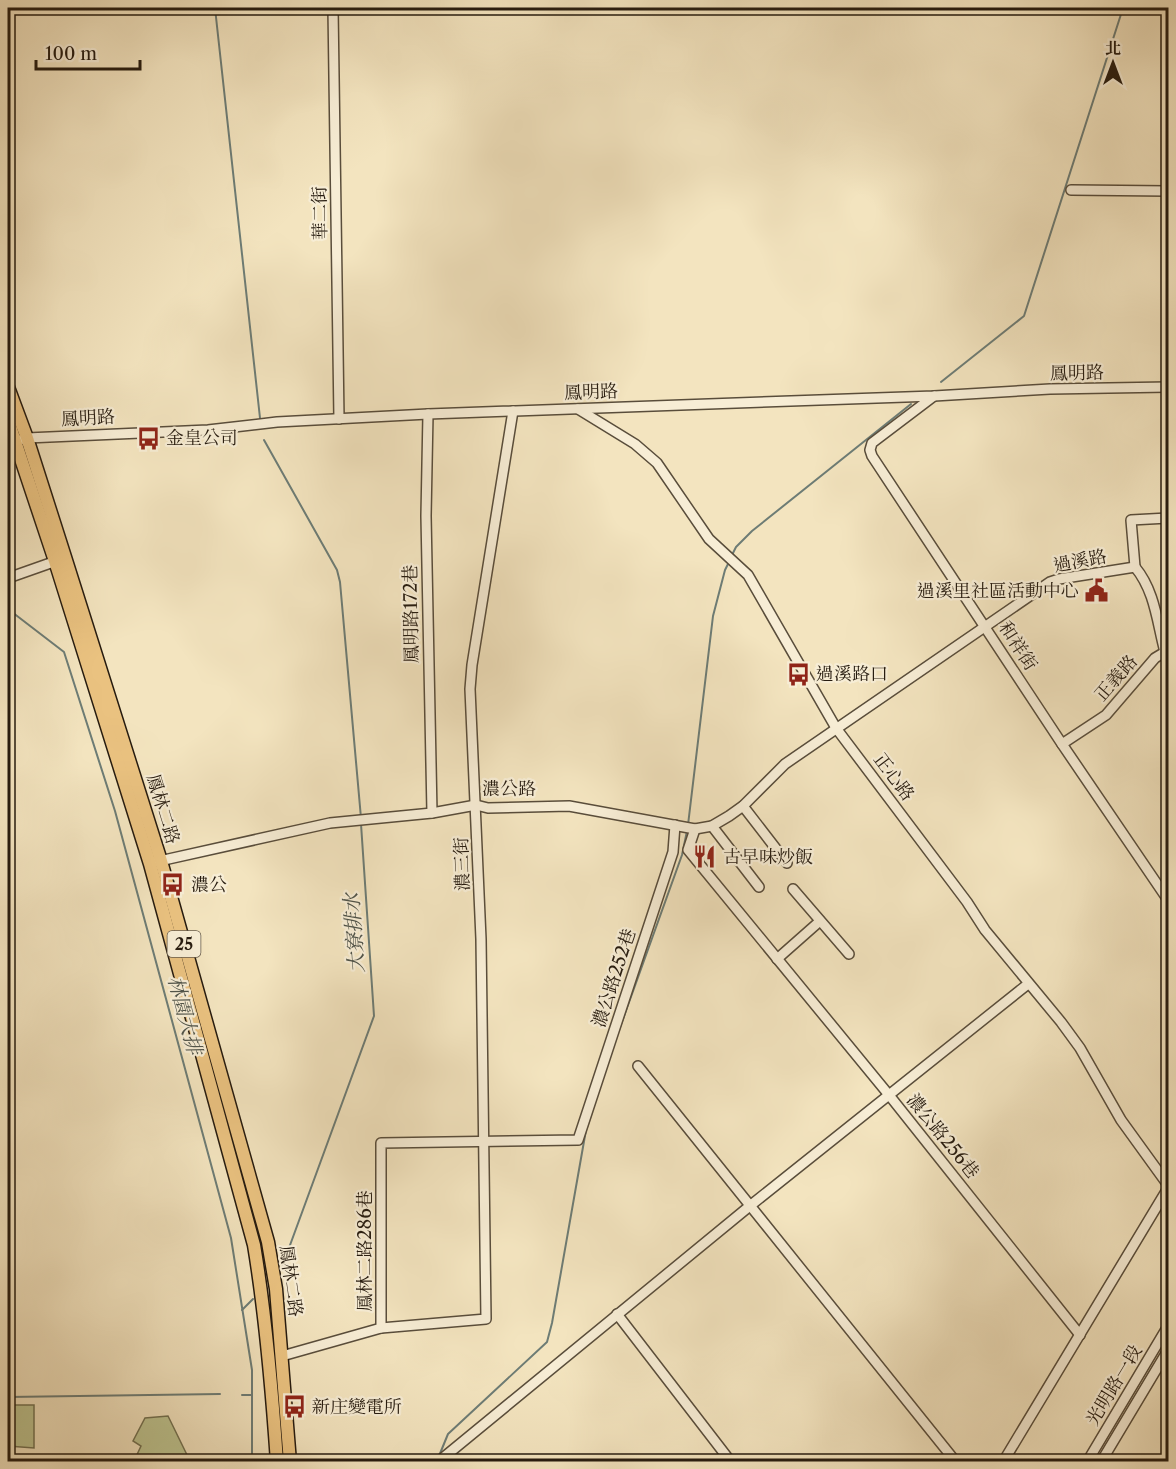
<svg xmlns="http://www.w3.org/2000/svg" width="1176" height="1469" font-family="'Libre Caslon Text','Noto Serif TC',serif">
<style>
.green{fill:#bdc490;stroke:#727050;stroke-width:1.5}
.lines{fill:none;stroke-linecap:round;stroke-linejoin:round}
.stream{stroke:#6d7c75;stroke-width:2}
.minor-casing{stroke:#594d3b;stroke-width:12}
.major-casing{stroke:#261b0f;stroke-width:15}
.minor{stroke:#f7edd5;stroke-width:9}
.major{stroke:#eac280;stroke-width:12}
.labels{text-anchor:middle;stroke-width:4.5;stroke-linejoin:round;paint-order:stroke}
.shield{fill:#f7edd5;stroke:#655a4a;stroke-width:1.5}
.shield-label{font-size:16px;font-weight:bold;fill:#261b0f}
.street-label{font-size:18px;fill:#261b0f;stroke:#f7edd5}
.poi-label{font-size:18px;fill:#261b0f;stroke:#f7edd5;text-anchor:start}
.water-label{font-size:20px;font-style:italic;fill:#50544a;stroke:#f7edd5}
</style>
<rect width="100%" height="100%" fill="#f3e4bf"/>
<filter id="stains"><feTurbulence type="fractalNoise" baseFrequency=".00333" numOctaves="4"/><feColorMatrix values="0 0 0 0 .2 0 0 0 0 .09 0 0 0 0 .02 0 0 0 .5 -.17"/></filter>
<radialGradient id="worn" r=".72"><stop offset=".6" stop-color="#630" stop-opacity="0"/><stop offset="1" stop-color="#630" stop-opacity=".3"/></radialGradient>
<!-- green -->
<g class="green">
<path d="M 8,1405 L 34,1405 L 34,1448 L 8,1446 Z"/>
<path d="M 168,1416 L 190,1461 L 134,1461 L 141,1446 L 133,1441 L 145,1418 Z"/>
</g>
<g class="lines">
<!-- stream -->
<g class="stream">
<path d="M 215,8 L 260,418"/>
<path d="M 941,382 L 1024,316 L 1123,8"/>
<path d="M 264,440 L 337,570 L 340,582 L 361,818"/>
<path d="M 731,557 L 736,547 L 752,531 L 911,404"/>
<path d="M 8,609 L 64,652 L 115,811 L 231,1238 L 252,1370 L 252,1462"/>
<path d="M 688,825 L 713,616 L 725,570 L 729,562"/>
<path d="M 619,1030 L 682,855 L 687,831"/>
<path d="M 282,1267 L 374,1016 L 361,824"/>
<path d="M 242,1310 L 253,1299"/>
<path d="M 242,1395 L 252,1395"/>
<path d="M 8,1397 L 220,1394"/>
<path d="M 439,1456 L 448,1434 L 547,1342 L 552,1323 L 586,1130 L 592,1112"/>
</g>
<defs>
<g id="minor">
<path d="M 333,8 L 339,419"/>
<path d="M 1071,190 L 1168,191"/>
<path d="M 934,396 L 872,443 L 870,450 L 872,456 L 1062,744 L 1168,900"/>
<path d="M 578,409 L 635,444 L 657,463 L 709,539 L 748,575 L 836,728 L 967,902 L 985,930 L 1061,1022 L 1080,1048 L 1121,1120 L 1168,1185"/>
<path d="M 428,414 L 426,516 L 432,813"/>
<path d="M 16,441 L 27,438 L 208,430 L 277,422 L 428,414 L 934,396 L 1050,389 L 1168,387"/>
<path d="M 1135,567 L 1131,520 L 1168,518"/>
<path d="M 8,578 L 59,560"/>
<path d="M 1062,744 L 1106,715 L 1155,658 L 1165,652"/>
<path d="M 743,806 L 787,863"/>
<path d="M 712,826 L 759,887"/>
<path d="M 695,829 L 688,850 L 889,1095 L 1080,1335"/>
<path d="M 155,862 L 330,823 L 432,813 L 476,805 L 488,808 L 569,806 L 695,829 L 712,826 L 729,816 L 743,806 L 785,764 L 1050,582 L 1059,579 L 1135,567 C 1155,591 1157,622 1165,652 L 1168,651"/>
<path d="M 793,889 L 849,954"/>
<path d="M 777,959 L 820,921"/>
<path d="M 638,1066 L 956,1462"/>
<path d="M 617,1314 L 731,1462"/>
<path d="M 381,1328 L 486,1319 L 481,939 L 470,689 L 472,665 L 513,411"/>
<path d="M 282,1356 L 381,1328 L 381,1143 L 578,1140 L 673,852 L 675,825"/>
<path d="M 438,1462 L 751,1205 L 1028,984"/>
<path d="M 1003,1462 L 1168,1188"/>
<path d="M 1087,1462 L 1168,1326"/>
<path d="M 1101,1462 L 1168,1350"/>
</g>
<g id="major">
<path d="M 8,387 L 27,438 L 65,557 L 161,861 L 268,1242 L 276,1289 L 290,1462"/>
<path d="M 8,420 L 55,561 L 150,864 L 254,1245 C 266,1317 272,1389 277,1462"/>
</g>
</defs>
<!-- minor casing -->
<use href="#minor" class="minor-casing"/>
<!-- major casing -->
<use href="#major" class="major-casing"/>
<!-- minor -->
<use href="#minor" class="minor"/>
<!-- major -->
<use href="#major" class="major"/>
</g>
<!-- icons -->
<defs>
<symbol id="bus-bare" viewBox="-9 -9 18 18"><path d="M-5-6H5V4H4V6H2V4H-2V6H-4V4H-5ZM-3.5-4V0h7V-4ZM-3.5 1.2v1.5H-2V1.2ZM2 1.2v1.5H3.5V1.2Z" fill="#8f2418" stroke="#f7edd5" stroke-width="2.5" paint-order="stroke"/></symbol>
<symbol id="civic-bare" viewBox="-9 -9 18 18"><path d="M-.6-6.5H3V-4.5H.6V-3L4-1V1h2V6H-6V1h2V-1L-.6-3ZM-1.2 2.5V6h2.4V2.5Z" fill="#8f2418" stroke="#f7edd5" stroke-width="2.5" paint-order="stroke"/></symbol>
<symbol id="restaurant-bare" viewBox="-9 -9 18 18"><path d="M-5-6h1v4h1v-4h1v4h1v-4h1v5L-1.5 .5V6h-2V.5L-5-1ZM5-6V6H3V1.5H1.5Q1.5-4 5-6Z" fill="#8f2418" stroke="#f7edd5" stroke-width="2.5" paint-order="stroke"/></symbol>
</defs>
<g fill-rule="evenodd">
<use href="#bus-bare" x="132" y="422" width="33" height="33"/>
<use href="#civic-bare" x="1080" y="574" width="33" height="33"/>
<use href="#bus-bare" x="782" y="658" width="33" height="33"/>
<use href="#restaurant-bare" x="688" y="840" width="33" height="33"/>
<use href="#bus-bare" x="156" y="868" width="33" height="33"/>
<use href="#bus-bare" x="278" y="1390" width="33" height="33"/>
</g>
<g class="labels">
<!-- shield labels -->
<rect class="shield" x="167.5" y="931" width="33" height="26" rx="4.5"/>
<g class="shield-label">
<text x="184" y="950">25</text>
</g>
<!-- street labels -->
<g class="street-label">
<text transform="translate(320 213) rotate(-91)" y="6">華二街</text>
<text transform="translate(1077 373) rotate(-1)" y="6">鳳明路</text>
<text transform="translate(591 392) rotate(-2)" y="6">鳳明路</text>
<text transform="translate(88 418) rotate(-3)" y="6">鳳明路</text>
<text transform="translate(1080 561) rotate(-11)" y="6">過溪路</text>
<text transform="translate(411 614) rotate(-91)" y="6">鳳明路172巷</text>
<text transform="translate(1018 646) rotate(57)" y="6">和祥街</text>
<text transform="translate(1116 678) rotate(-49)" y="6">正義路</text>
<text transform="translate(894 777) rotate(53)" y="6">正心路</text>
<text x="509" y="795">濃公路</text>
<text transform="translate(163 809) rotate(73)" y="6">鳳林二路</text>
<text transform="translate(462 864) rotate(-92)" y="6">濃三街</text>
<text transform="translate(614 978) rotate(-72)" y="6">濃公路252巷</text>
<text transform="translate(943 1136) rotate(51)" y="6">濃公路256巷</text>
<text transform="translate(365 1251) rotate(-90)" y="6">鳳林二路286巷</text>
<text transform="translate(291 1281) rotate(82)" y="6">鳳林二路</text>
<text transform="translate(1114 1385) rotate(-59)" y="6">光明路一段</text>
</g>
<!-- poi labels -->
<g class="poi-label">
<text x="166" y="444">金皇公司</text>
<text x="1079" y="597" text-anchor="end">過溪里社區活動中心</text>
<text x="816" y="680">過溪路口</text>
<text x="723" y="863">古早味炒飯</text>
<text x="191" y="891">濃公</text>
<text x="312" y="1413">新庄變電所</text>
</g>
<!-- water labels -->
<g class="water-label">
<text transform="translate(354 933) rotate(-94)" y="7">大寮排水</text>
<text transform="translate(185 1015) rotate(75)" y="7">林園大排</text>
</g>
</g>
<!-- margin -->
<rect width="1176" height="1469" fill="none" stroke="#f3e4bf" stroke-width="30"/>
<rect x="9" y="9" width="1158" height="1451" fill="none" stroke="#261b0f" stroke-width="3"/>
<rect x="15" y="15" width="1146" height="1439" fill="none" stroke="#261b0f" stroke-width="1.5"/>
<!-- north arrow -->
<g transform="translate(1113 63)" stroke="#f7edd5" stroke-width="4.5" paint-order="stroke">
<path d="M0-4.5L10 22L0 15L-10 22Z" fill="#261b0f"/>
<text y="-9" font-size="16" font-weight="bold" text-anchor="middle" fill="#261b0f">北</text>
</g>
<!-- scale -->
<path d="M36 60v9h104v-9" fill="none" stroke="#261b0f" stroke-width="3"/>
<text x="45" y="60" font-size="18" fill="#261b0f" stroke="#f7edd5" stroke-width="4.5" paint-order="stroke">100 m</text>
<rect width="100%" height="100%" filter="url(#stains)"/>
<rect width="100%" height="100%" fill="url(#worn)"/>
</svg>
